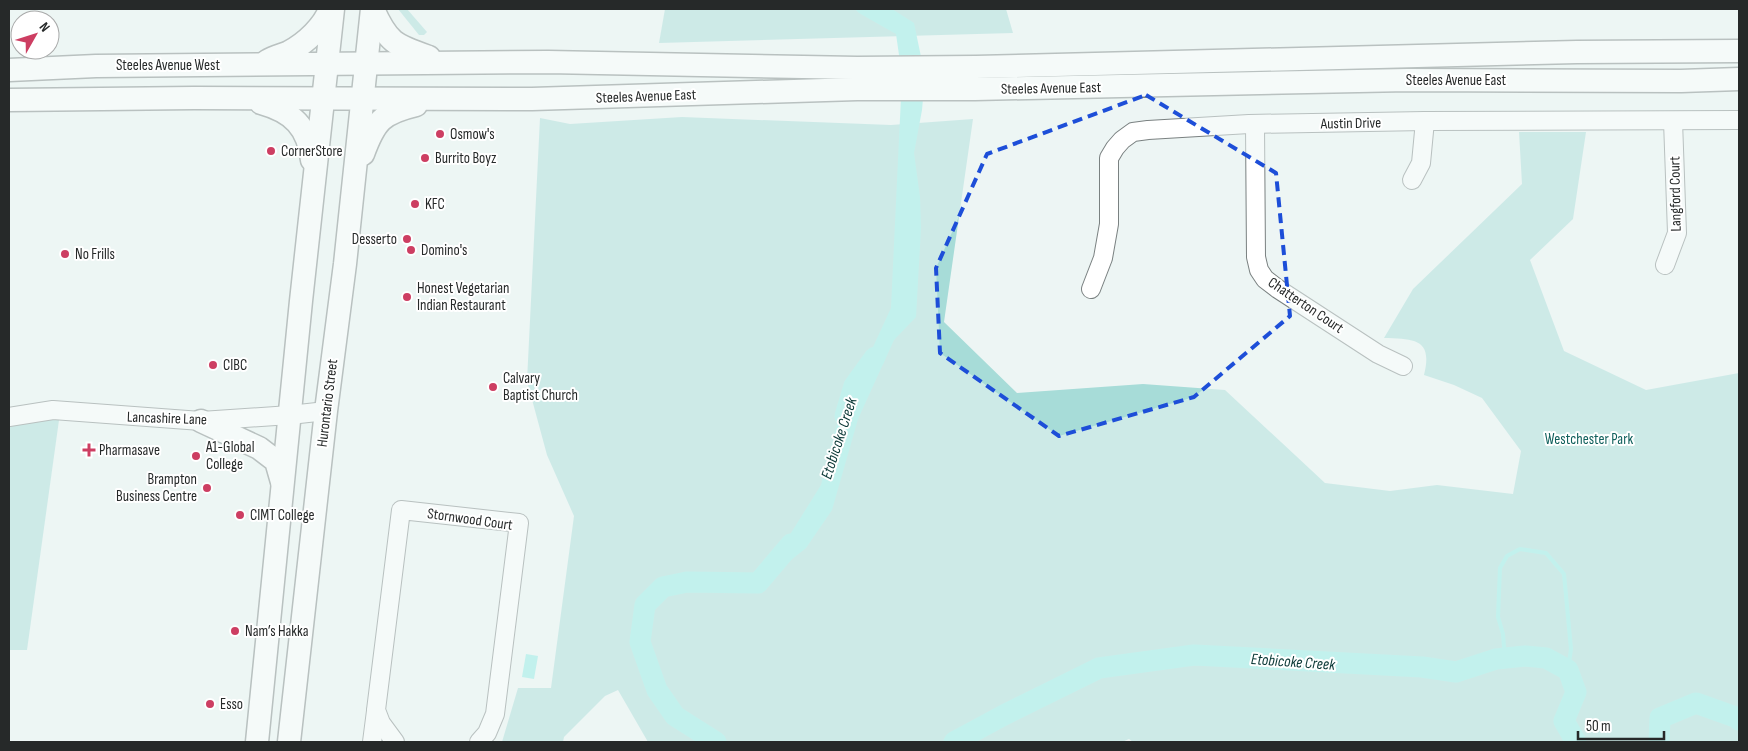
<svg xmlns="http://www.w3.org/2000/svg" width="1748" height="751" font-family="'Sofia Sans Condensed',sans-serif">
<style>
.green{fill:#a7dcd8}
.water{fill:#8fece5}
.lines{fill:none;stroke-linecap:round;stroke-linejoin:round}
.stream{stroke:#8fece5;stroke-width:4}
.river{stroke:#8fece5;stroke-width:21}
.minor-casing{stroke:#7a8181;stroke-width:20}
.major-casing{stroke:#7a8181;stroke-width:25}
.minor{stroke:#fff;stroke-width:18}
.major{stroke:#fff;stroke-width:22}
.marked{fill:none;stroke:#1d4ed8;stroke-width:4;stroke-dasharray:10 6;stroke-linejoin:round}
.poi-dot{fill:#cd3e62;stroke:#fff;stroke-width:2}
.labels{text-anchor:middle;stroke-width:4;stroke-linejoin:round;paint-order:stroke}
.street-label{font-size:15px;fill:#262929;stroke:#fff}
.poi-label{font-size:15px;fill:#262929;stroke:#fff;text-anchor:start}
.park-label{font-size:15px;fill:#10605c;stroke:#fff}
.water-label{font-size:16px;font-style:italic;fill:#0a3836;stroke:#fff}
</style>
<rect width="100%" height="100%" fill="#edf5f4"/>
<!-- green -->
<g class="green">
<path d="M 398,9 L 407,9 L 427,32 L 424,35 L 419,35 Z"/>
<path d="M 665,9 L 1006,9 L 1013,33 L 659,43 Z"/>
<path d="M 682,117 L 891,125 L 973,119 L 944,322 L 1017,393 L 1143,384 L 1225,390 L 1325,483 L 1390,491 L 1437,485 L 1513,494 L 1521,451 L 1482,398 L 1454,385 L 1424,375 C 1433,339 1415,339 1384,338 L 1413,289 L 1522,184 L 1519,132 L 1586,132 L 1573,219 L 1530,260 L 1564,351 L 1646,390 L 1739,373 L 1739,742 L 1133,742 L 1129,739 L 1122,742 L 648,742 L 618,690 L 605,696 L 564,737 L 563,742 L 502,742 L 518,688 L 551,688 L 574,516 L 547,455 L 527,381 L 540,118 L 570,124 Z"/>
<path d="M 60,413 L 27,650 L 9,650 L 9,422 Z"/>
</g>
<!-- water -->
<g class="water">
<path d="M 855,9 L 892,9 L 914,23 L 925,76 L 922,110 L 914,153 L 920,197 L 921,228 L 916,317 L 894,340 L 858,419 L 832,510 L 806,548 L 776,572 L 771,565 L 821,485 L 842,404 L 856,384 L 891,308 L 902,76 L 896,34 L 859,13 Z"/>
<path d="M 526,654 L 538,656 L 534,679 L 522,677 Z"/>
</g>
<g class="lines">
<!-- stream -->
<path class="stream" d="M 1505,659 L 1503,634 L 1498,617 L 1500,568 L 1507,556 L 1520,549 L 1546,553 L 1564,574 L 1571,649 L 1568,670"/>
<!-- river -->
<g class="river">
<path d="M 845,416 L 854,386 L 875,357"/>
<path d="M 716,742 L 675,716 L 657,690 L 640,642 L 645,605 L 663,587 L 687,582 L 758,583 L 791,544"/>
<path d="M 954,742 L 1004,715 L 1099,668 L 1194,655 L 1422,667 L 1456,672 L 1496,659 L 1525,656 L 1546,658 L 1568,670 L 1576,692 L 1564,721 L 1576,742"/>
<path d="M 1659,742 L 1660,718 L 1696,703 L 1738,718 L 1739,720"/>
</g>
<defs>
<g id="minor">
<path d="M 1255,125 L 1256,257 L 1259,270 L 1265,279 L 1278,289 L 1378,354 L 1403,366"/>
<path d="M 1412,180 L 1421,163 L 1425,121"/>
<path d="M 1665,265 L 1677,233 L 1673,121"/>
<path d="M 1091,289 L 1103,258 L 1109,224 L 1109,158 L 1115,148 L 1122,140 L 1133,132 L 1148,130 L 1249,124 L 1425,121 L 1739,120"/>
<path d="M 9,417 L 53,410 L 201,421 L 290,415 L 326,411"/>
<path d="M 372,742 L 376,711"/>
<path d="M 395,742 L 381,723 L 376,710 L 401,510 L 519,523 L 495,714 L 487,733 L 479,742"/>
</g>
<g id="major">
<path d="M 373,9 C 388,43 395,45 429,57"/>
<path d="M 267,61 C 274,57 282,55 289,52 C 306,43 324,26 330,9"/>
<path d="M 9,70 L 96,66 L 548,62 L 857,68 L 976,67 L 1577,52 L 1739,51"/>
<path d="M 9,100 L 194,98 L 532,99 L 857,89 L 975,89 L 1408,80 L 1681,81 L 1739,79"/>
<path d="M 261,103 C 293,112 308,127 312,160"/>
<path d="M 363,154 C 375,121 382,113 416,105"/>
<path d="M 201,421 L 259,448 L 276,461 L 282,482"/>
<path d="M 257,742 L 301,301 L 333,9"/>
<path d="M 289,742 L 326,411 L 345,264 L 372,9"/>
</g>
</defs>
<!-- minor casing -->
<use href="#minor" class="minor-casing"/>
<!-- major casing -->
<use href="#major" class="major-casing"/>
<!-- minor -->
<use href="#minor" class="minor"/>
<!-- major -->
<use href="#major" class="major"/>
</g>
<!-- marked area -->
<path d="M0 0H1748V751H0ZM 1146,95 L 1276,173 L 1290,316 L 1194,397 L 1059,436 L 940,353 L 936,268 L 987,154 Z" fill="#edf5f4" fill-opacity=".55" fill-rule="evenodd"/>
<path class="marked" d="M 1146,95 L 1276,173 L 1290,316 L 1194,397 L 1059,436 L 940,353 L 936,268 L 987,154 Z"/>
<!-- markers -->
<g class="poi-dot">
<circle cx="440" cy="134" r="5"/>
<circle cx="271" cy="151" r="5"/>
<circle cx="425" cy="158" r="5"/>
<circle cx="415" cy="204" r="5"/>
<circle cx="407" cy="239" r="5"/>
<circle cx="411" cy="250" r="5"/>
<circle cx="65" cy="254" r="5"/>
<circle cx="407" cy="297" r="5"/>
<circle cx="213" cy="365" r="5"/>
<circle cx="493" cy="387" r="5"/>
<path d="M86.5 442.5h5v5h5v5h-5v5h-5v-5h-5v-5h5z"/>
<circle cx="196" cy="456" r="5"/>
<circle cx="207" cy="488" r="5"/>
<circle cx="240" cy="515" r="5"/>
<circle cx="235" cy="631" r="5"/>
<circle cx="210" cy="704" r="5"/>
</g>
<g class="labels">
<!-- street labels -->
<g class="street-label">
<text x="168" y="70">Steeles Avenue West</text>
<text x="1456" y="85">Steeles Avenue East</text>
<text transform="translate(1051 88) rotate(-1)" y="5">Steeles Avenue East</text>
<text transform="translate(646 96) rotate(-2)" y="5">Steeles Avenue East</text>
<text transform="translate(1351 123) rotate(-1)" y="5">Austin Drive</text>
<text transform="translate(1675 194) rotate(-91)" y="5">Langford Court</text>
<text transform="translate(1306 305) rotate(34)" y="5">Chatterton Court</text>
<text transform="translate(327 403) rotate(-83)" y="5">Hurontario Street</text>
<text transform="translate(167 418) rotate(2)" y="5">Lancashire Lane</text>
<text transform="translate(470 519) rotate(8)" y="5">Stornwood Court</text>
</g>
<!-- poi labels -->
<g class="poi-label">
<text x="450" y="139">Osmow's</text>
<text x="281" y="156">CornerStore</text>
<text x="435" y="163">Burrito Boyz</text>
<text x="425" y="209">KFC</text>
<text x="397" y="244" text-anchor="end">Desserto</text>
<text x="421" y="255">Domino's</text>
<text x="75" y="259">No Frills</text>
<text x="417" y="293">Honest Vegetarian<tspan x="417" dy="17">Indian Restaurant</tspan></text>
<text x="223" y="370">CIBC</text>
<text x="503" y="383">Calvary<tspan x="503" dy="17">Baptist Church</tspan></text>
<text x="206" y="452">A1-Global<tspan x="206" dy="17">College</tspan></text>
<text x="99" y="455">Pharmasave</text>
<text x="197" y="484" text-anchor="end">Brampton<tspan x="197" dy="17">Business Centre</tspan></text>
<text x="250" y="520">CIMT College</text>
<text x="245" y="636">Nam’s Hakka</text>
<text x="220" y="709">Esso</text>
</g>
<!-- park labels -->
<g class="park-label">
<text x="1589" y="444">Westchester Park</text>
</g>
<!-- water labels -->
<g class="water-label">
<text transform="translate(838 438) rotate(-72)" y="6">Etobicoke Creek</text>
<text transform="translate(1293 661) rotate(4)" y="6">Etobicoke Creek</text>
</g>
</g>
<!-- border -->
<rect width="1748" height="751" fill="none" stroke="#262929" stroke-width="20"/>
<!-- north arrow -->
<g transform="translate(35 35) rotate(51)"><circle r="24" fill="#ffffff" stroke="#a8a9a9"/>
<path d="M0-4L9 19L0 12L-9 19Z" fill="#cd3e62"/>
<text y="-8" font-size="14" font-weight="bold" text-anchor="middle" fill="#262929">N</text>
</g>
<!-- scale -->
<path d="M1578 731v8h86v-8" fill="none" stroke="#262929" stroke-width="2.5"/>
<text x="1586" y="731" font-size="15" fill="#262929" stroke="#ffffff" stroke-width="4" paint-order="stroke">50 m</text>
</svg>
